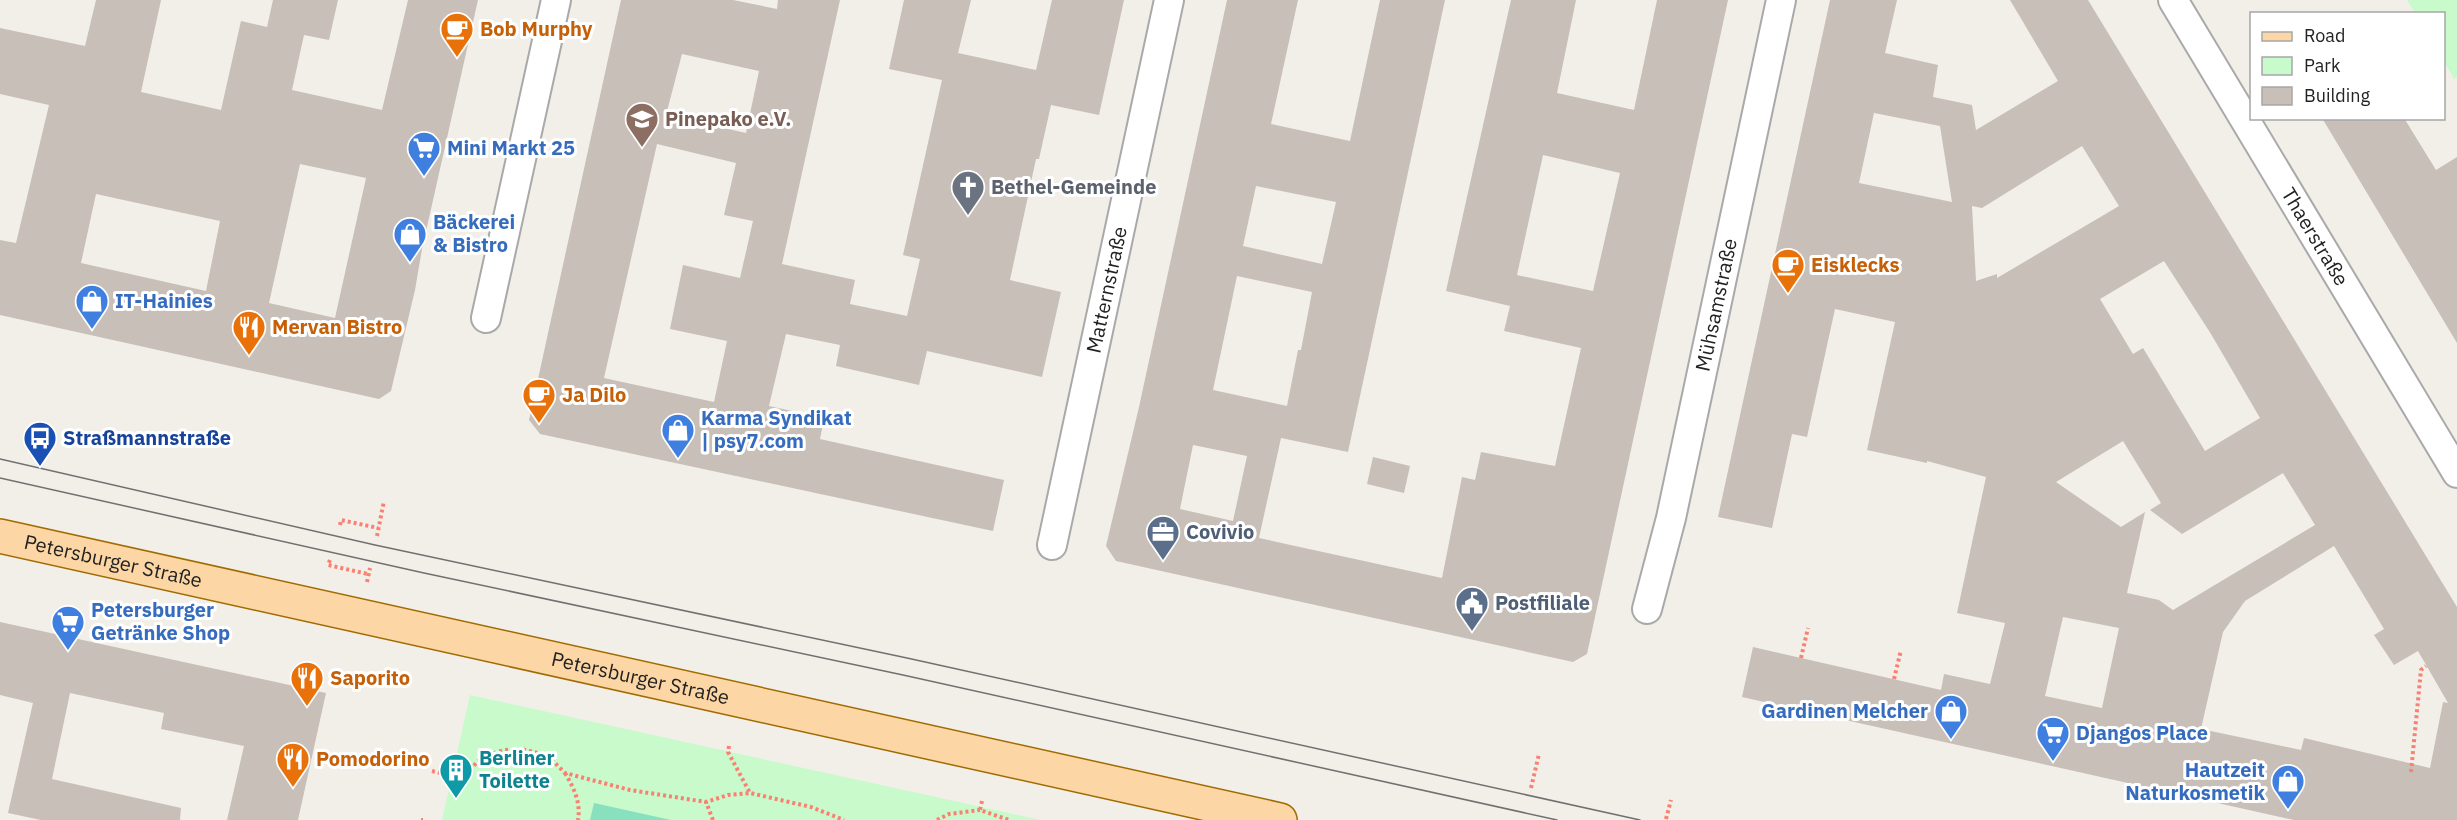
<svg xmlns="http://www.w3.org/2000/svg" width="2457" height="820" font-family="'IBM Plex Sans',sans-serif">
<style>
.park{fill:#c8facc}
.pitch{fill:#88e0be}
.building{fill:#c7bfb8;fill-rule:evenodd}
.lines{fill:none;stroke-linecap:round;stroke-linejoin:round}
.street-casing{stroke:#a9a9a9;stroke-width:32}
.primary-casing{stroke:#a06b00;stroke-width:36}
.path{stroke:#fa8072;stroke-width:4;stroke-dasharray:3 3;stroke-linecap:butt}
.street{stroke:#fff;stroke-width:28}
.primary{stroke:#fcd6a4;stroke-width:33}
.tram{stroke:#707070;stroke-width:1.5}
.labels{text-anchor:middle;stroke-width:6;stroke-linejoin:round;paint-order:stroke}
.food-label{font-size:20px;font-weight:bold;fill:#c56008;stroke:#fff;text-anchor:start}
.education-label{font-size:20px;font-weight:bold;fill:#785e54;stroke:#fff;text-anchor:start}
.shop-label{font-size:20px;font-weight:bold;fill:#366cbe;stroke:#fff;text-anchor:start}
.worship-label{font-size:20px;font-weight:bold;fill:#5b616d;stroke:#fff;text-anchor:start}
.street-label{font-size:20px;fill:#222;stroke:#fff}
.transit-label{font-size:20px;font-weight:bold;fill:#164399;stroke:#fff;text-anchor:start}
.service-label{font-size:20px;font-weight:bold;fill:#4e5e75;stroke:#fff;text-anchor:start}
.culture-label{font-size:20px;font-weight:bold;fill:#0d838f;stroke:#fff;text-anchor:start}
</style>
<rect width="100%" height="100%" fill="#f2efe9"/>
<!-- park -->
<g class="park">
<path d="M 2407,0 L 2457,0 L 2457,77 L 2454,79 L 2444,61 L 2444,14 L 2415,13 Z"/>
<path d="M 470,695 L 1041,820 L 442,820 Z"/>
</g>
<!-- pitch -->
<path class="pitch" d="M 594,803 L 671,820 L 590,820 Z"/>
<!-- building -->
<g class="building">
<path d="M 96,0 L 161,0 L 141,92 L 221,110 L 241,21 L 267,27 L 273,0 L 338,0 L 329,40 L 304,35 L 292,90 L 382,110 L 408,0 L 478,0 L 422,249 L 415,290 L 391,391 L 379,399 L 0,315 L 0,240 L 16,243 L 49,105 L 0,94 L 0,28 L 85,46 ZM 300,164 L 366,178 L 335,318 L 269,303 ZM 96,194 L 220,221 L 206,291 L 81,263 Z"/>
<path d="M 621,0 L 733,0 L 777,9 L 778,0 L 840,0 L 782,264 L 855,280 L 850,304 L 907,316 L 920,259 L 903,255 L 942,80 L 889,69 L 904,0 L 971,0 L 958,53 L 1036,70 L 1052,0 L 1124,0 L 1099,115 L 1051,105 L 1039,159 L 1036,159 L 1010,280 L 1061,292 L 1042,377 L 927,351 L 919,385 L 836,366 L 840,345 L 786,334 L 769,406 L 792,411 L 791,418 L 823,424 L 820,439 L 1004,480 L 993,531 L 540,434 L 529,420 ZM 682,54 L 759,71 L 746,133 L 666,115 ZM 657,144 L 736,163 L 724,215 L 753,221 L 740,278 L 683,265 L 670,329 L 727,341 L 714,402 L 604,378 Z"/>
<path d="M 1227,0 L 1298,0 L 1271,124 L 1350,141 L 1380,0 L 1445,0 L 1348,452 L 1281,438 L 1259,538 L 1442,578 L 1462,477 L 1475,480 L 1481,452 L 1555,466 L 1581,348 L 1504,331 L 1510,306 L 1446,291 L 1511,0 L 1576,0 L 1557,93 L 1634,110 L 1657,0 L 1728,0 L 1587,654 L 1573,662 L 1116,561 L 1106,546 L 1139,407 ZM 1543,155 L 1620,173 L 1593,291 L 1517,275 ZM 1256,186 L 1336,202 L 1322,264 L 1243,246 ZM 1237,276 L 1312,292 L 1301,350 L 1298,350 L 1287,406 L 1213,390 ZM 1193,445 L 1247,456 L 1233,521 L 1180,509 Z"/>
<path d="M 1830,0 L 1897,0 L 1885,53 L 1938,65 L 1933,97 L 1972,105 L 1976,130 L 2058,81 L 2010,0 L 2088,0 L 2457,607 L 2457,820 L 2294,820 L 1742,697 L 1753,647 L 1941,690 L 1944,674 L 1990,684 L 2005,623 L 1957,613 L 1986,477 L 1927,461 L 1927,463 L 1867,450 L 1895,322 L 1835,309 L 1807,437 L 1792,434 L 1772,528 L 1718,517 ZM 1874,113 L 1940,126 L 1952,202 L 1859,183 ZM 2082,146 L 2119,206 L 1997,278 L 1997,274 L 1976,281 L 1972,206 L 1982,208 ZM 2164,261 L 2211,334 L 2260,418 L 2205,451 L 2143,348 L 2133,354 L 2100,299 ZM 2123,441 L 2161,503 L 2150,510 L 2182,534 L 2283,473 L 2315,525 L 2173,610 L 2159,600 L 2127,593 L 2145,512 L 2121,527 L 2056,482 ZM 2334,546 L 2384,629 L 2374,635 L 2394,665 L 2418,651 L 2448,703 L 2443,702 L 2430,768 L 2304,738 L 2301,750 L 2201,729 L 2223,632 L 2245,601 ZM 2063,617 L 2119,628 L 2102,708 L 2045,696 Z"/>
<path d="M 2322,118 L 2404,118 L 2436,170 L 2457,157 L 2457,343 Z"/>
<path d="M 1373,457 L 1410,466 L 1404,493 L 1367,484 Z"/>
<path d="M 0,622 L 326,693 L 298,820 L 227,820 L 244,746 L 161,729 L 164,713 L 70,693 L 52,779 L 181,808 L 180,820 L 41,820 L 8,813 L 33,703 L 0,695 Z"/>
</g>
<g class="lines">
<defs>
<g id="street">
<path id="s1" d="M 2173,0 L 2457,473"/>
<path d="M 486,318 L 556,0"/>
<path id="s2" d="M 1052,545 L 1169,0"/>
<path id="s3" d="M 1647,609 L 1671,518 L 1781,0"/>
</g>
<g id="primary">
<path id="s4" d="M 0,536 L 1280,820"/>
</g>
</defs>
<!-- street casing -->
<use href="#street" class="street-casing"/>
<!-- primary casing -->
<use href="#primary" class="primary-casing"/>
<!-- path -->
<g class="path">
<path d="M 340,525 L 341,520 L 378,528"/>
<path d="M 377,536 L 384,501"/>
<path d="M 330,560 L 328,565 L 368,574"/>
<path d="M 367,582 L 370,568"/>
<path d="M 1801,658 L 1808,628"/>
<path d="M 1894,679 L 1901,650"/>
<path d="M 729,746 L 728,752 L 750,793 L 811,807 L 844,820"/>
<path d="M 432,771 L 462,778 L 482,757 L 504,750 L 521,749 L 538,753 L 553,761 L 565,773 L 630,790 L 706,802"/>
<path d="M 2411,772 L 2421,670 L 2426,666"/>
<path d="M 565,773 C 574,788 581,803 578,820"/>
<path d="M 1531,788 L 1539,754"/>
<path d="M 982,801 L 980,810 L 1009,820"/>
<path d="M 1666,819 L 1671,800"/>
<path d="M 421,820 L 423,820"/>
<path d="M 713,820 L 706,802 L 728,795 L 750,793"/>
<path d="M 937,820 L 949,814 L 980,810"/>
</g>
<!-- street -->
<use href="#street" class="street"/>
<!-- primary -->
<use href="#primary" class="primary"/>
<!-- tram -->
<g class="tram">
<path d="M 0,459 L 375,545 L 907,658 L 1640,820"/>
<path d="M 0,478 L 424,573 L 903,675 L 1557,820"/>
</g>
</g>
<!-- icons -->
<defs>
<symbol id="cafe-pin" viewBox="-11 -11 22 30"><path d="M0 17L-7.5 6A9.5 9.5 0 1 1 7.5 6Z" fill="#e8710a" stroke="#fff"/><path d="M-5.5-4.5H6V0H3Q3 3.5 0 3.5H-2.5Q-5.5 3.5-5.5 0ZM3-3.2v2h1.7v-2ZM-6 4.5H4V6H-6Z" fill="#fff"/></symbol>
<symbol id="school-pin" viewBox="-11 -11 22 30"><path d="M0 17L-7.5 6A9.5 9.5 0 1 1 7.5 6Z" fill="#8d6e63" stroke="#fff"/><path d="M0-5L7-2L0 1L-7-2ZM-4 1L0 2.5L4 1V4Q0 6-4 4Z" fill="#fff"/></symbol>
<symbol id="supermarket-pin" viewBox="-11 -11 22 30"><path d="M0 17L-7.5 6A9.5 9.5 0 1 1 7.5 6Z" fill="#3f7fe0" stroke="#fff"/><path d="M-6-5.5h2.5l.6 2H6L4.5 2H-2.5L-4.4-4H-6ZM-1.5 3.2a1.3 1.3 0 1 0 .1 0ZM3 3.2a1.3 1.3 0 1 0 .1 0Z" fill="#fff"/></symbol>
<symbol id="church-pin" viewBox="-11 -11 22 30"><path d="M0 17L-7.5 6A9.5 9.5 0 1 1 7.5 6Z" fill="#6b7280" stroke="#fff"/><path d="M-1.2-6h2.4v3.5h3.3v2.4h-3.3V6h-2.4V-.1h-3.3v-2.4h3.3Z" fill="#fff"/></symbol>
<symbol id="shop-pin" viewBox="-11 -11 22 30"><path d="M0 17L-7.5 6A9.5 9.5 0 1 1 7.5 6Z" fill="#3f7fe0" stroke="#fff"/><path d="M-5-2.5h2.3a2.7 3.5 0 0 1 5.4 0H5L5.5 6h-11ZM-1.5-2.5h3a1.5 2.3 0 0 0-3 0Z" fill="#fff"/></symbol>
<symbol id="restaurant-pin" viewBox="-11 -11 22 30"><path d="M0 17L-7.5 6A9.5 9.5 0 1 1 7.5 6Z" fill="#e8710a" stroke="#fff"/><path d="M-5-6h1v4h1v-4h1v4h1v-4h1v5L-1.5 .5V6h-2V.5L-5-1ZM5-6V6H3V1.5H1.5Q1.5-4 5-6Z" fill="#fff"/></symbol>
<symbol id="bus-pin" viewBox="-11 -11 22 30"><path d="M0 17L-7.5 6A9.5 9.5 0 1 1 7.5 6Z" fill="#1a4fb4" stroke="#fff"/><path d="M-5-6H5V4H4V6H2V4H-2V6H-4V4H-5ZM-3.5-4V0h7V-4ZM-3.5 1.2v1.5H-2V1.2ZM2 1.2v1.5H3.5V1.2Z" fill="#fff"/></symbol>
<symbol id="office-pin" viewBox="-11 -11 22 30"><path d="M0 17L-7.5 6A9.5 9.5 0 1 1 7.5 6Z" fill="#5c6f8a" stroke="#fff"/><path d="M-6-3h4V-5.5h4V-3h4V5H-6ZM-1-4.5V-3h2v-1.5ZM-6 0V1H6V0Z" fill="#fff"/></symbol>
<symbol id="civic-pin" viewBox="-11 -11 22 30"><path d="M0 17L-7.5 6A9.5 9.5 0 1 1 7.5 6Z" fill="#5c6f8a" stroke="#fff"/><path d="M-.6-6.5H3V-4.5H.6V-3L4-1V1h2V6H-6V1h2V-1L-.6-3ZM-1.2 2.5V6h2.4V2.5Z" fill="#fff"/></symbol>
<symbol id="building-pin" viewBox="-11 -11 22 30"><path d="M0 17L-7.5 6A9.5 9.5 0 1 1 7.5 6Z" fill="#0f9aa8" stroke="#fff"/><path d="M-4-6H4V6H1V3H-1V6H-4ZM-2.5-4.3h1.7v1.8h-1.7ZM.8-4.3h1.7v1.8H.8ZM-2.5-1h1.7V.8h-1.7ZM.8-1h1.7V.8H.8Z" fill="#fff"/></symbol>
</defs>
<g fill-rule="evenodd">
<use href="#cafe-pin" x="438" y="10" width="38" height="52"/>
<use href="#school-pin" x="623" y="100" width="38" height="52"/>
<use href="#supermarket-pin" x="405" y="129" width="38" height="52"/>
<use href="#church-pin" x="949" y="168" width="38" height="52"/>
<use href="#shop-pin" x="391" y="215" width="38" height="52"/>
<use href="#cafe-pin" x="1769" y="246" width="38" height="52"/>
<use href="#shop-pin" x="73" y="282" width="38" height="52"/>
<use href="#restaurant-pin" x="230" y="308" width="38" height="52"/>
<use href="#cafe-pin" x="520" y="376" width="38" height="52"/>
<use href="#shop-pin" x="659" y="411" width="38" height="52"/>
<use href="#bus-pin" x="21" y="419" width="38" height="52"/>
<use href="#office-pin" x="1144" y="513" width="38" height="52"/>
<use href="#civic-pin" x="1453" y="584" width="38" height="52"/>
<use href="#supermarket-pin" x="49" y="603" width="38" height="52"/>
<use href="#restaurant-pin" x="288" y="659" width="38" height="52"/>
<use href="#shop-pin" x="1932" y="692" width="38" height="52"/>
<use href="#supermarket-pin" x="2034" y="714" width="38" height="52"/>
<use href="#restaurant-pin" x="274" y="740" width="38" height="52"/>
<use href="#building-pin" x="437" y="751" width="38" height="52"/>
<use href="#shop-pin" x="2269" y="762" width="38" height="52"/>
</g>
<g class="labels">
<!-- food labels -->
<g class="food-label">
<text x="480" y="36">Bob Murphy</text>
<text x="1811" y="272">Eisklecks</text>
<text x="272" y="334">Mervan Bistro</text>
<text x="562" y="402">Ja Dilo</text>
<text x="330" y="685">Saporito</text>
<text x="316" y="766">Pomodorino</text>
</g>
<!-- education labels -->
<g class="education-label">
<text x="665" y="126">Pinepako e.V.</text>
</g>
<!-- shop labels -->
<g class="shop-label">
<text x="447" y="155">Mini Markt 25</text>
<text x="433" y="229">Bäckerei<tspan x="433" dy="23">&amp; Bistro</tspan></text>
<text x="115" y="308">IT-Hainies</text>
<text x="701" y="425">Karma Syndikat<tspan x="701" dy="23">| psy7.com</tspan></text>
<text x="91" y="617">Petersburger<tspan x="91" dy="23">Getränke Shop</tspan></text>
<text x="1928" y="718" text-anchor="end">Gardinen Melcher</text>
<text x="2076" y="740">Djangos Place</text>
<text x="2265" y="777" text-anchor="end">Hautzeit<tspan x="2265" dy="23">Naturkosmetik</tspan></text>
</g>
<!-- worship labels -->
<g class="worship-label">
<text x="991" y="194">Bethel-Gemeinde</text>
</g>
<!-- street labels -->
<g class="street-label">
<text dy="7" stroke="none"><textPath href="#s1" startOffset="276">Thaerstraße</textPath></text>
<text dy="7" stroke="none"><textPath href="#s2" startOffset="261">Matternstraße</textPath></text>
<text dy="7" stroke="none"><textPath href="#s3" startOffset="312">Mühsamstraße</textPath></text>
<text dy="7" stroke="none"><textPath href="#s4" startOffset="116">Petersburger Straße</textPath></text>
<text dy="7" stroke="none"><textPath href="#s4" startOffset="656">Petersburger Straße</textPath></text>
</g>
<!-- transit labels -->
<g class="transit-label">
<text x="63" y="445">Straßmannstraße</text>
</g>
<!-- service labels -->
<g class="service-label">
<text x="1186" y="539">Covivio</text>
<text x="1495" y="610">Postfiliale</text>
</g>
<!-- culture labels -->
<g class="culture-label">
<text x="479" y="765">Berliner<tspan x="479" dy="23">Toilette</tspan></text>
</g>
</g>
<!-- legend -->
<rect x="2250" y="12" width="195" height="108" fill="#ffffff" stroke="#a7a7a7" stroke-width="1.5"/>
<rect x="2262" y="32" width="30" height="9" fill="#fcd6a4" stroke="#a7a7a7" stroke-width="1.5"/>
<text x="2304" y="42" font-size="18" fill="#222222">Road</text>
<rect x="2262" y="57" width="30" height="18" fill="#c8facc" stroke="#a7a7a7" stroke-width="1.5"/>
<text x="2304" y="72" font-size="18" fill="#222222">Park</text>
<rect x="2262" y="87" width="30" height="18" fill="#c7bfb8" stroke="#a7a7a7" stroke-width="1.5"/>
<text x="2304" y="102" font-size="18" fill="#222222">Building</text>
</svg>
